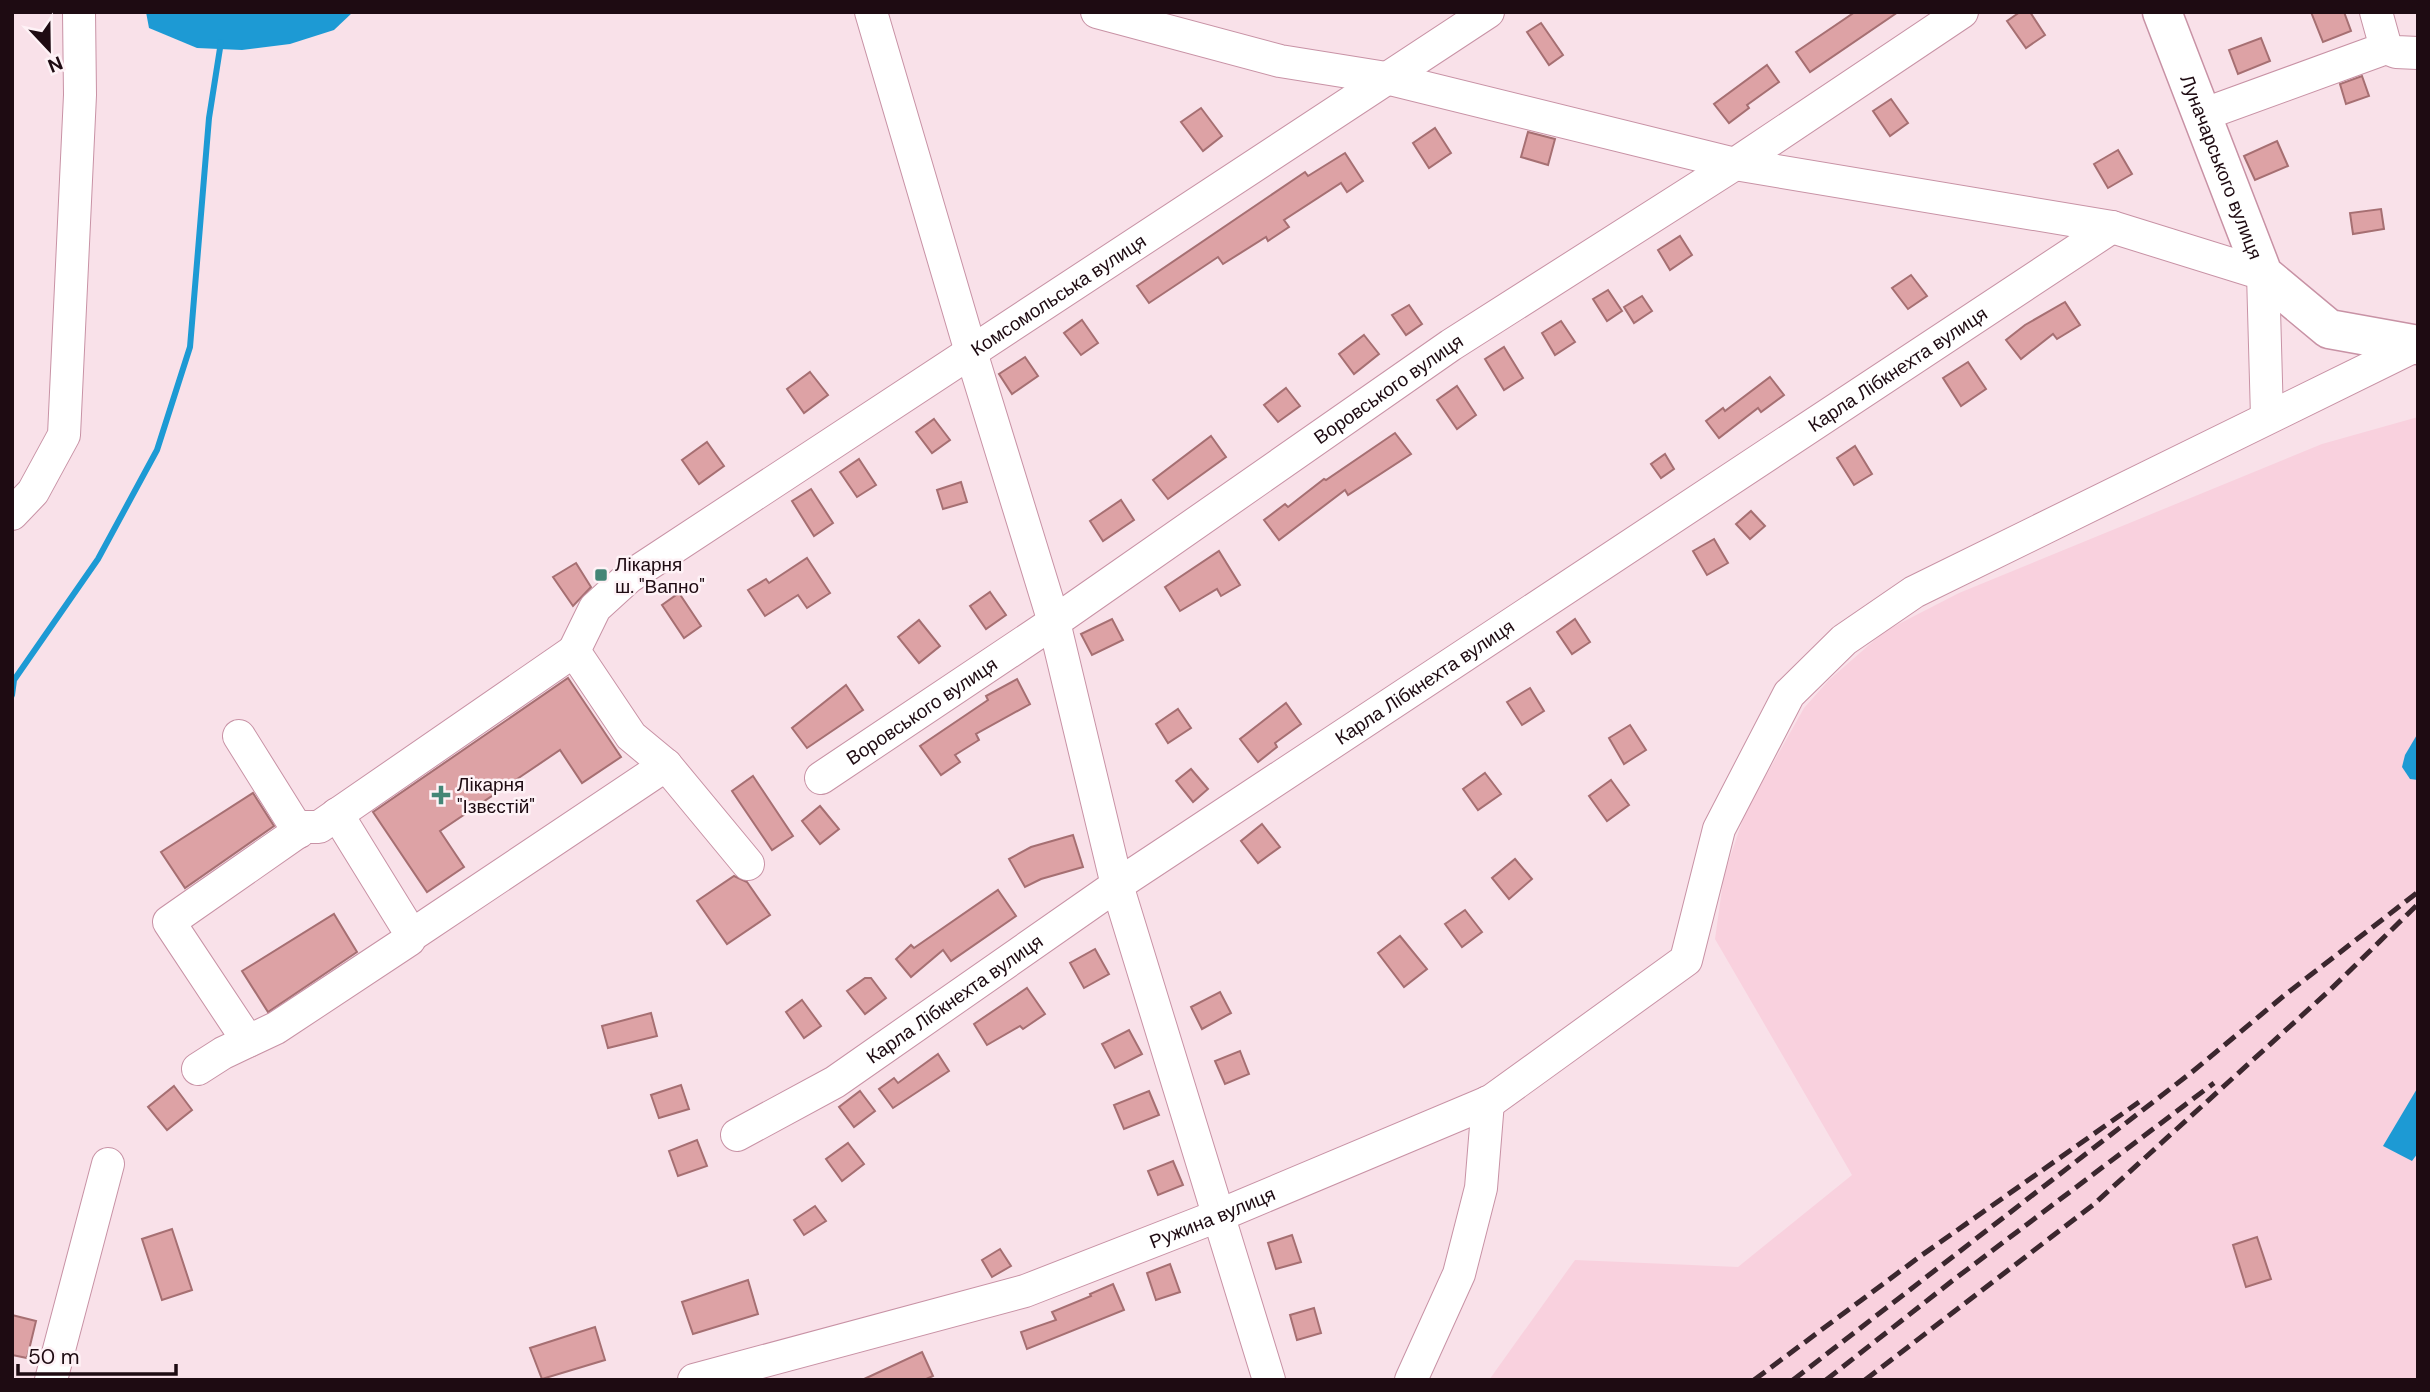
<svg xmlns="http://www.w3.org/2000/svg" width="2430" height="1392" font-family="'DM Sans',sans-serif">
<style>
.built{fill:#f9d1de}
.water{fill:#1d9ad4}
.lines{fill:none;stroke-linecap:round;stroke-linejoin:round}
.stream{stroke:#1d9ad4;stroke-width:6}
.building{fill:#dda2a5;stroke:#a66f72;stroke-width:2}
.minor-casing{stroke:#c892a5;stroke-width:34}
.major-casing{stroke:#c892a5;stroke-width:41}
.minor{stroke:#fff;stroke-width:32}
.major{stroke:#fff;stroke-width:38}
.rail{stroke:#3b272e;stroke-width:5;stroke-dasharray:14 7;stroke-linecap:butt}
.poi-dot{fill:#448676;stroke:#fef2f6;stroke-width:2.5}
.labels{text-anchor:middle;stroke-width:5;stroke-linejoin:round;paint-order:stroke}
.street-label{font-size:19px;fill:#1e0b12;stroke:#fef2f6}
.poi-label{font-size:19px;fill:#1e0b12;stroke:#fef2f6;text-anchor:start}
</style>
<rect width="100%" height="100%" fill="#f9e1e9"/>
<!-- built -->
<path class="built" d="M 2418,417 L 2418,1380 L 1489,1380 L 1575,1260 L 1738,1267 L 1852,1175 L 1715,939 L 1724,875 L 1745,813 L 1804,708 L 1829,680 L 1885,631 L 1959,593 L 2322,444 Z"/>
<!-- water -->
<g class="water">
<path d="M 146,12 L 353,12 L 334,30 L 290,44 L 242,50 L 197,48 L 149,28 Z"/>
<path d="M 2418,733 L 2418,780 L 2410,779 L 2402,767 L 2405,755 Z"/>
<path d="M 2418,1087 L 2418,1153 L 2412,1161 L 2383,1146 Z"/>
</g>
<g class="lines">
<!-- stream -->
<path class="stream" d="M 12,695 L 14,680 L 98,559 L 157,450 L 190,347 L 209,118 L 221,42"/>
</g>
<!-- building -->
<g class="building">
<path d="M 1855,12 L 1898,12 L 1810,72 L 1796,52 Z"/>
<path d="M 2020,12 L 2030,12 L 2045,35 L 2026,48 L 2007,21 Z"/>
<path d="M 2311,12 L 2344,12 L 2351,31 L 2323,42 Z"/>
<path d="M 1541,23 L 1563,55 L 1549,65 L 1527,32 Z"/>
<path d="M 2261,38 L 2270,61 L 2238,74 L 2229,50 Z"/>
<path d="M 1767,65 L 1779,82 L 1747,105 L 1749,108 L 1729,123 L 1714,104 Z"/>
<path d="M 2362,76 L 2369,96 L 2346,104 L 2340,84 Z"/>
<path d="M 1891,99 L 1908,123 L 1890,136 L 1873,111 Z"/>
<path d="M 1201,108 L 1222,136 L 1203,151 L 1181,122 Z"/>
<path d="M 1435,128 L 1451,153 L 1429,168 L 1413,143 Z"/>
<path d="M 1528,132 L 1555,139 L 1548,165 L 1521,157 Z"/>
<path d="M 2277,141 L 2288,166 L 2255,180 L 2244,156 Z"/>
<path d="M 2118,150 L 2132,174 L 2108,188 L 2094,164 Z"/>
<path d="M 1345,153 L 1363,181 L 1347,192 L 1341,183 L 1284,220 L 1289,227 L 1268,241 L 1266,237 L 1223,264 L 1218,257 L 1149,303 L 1137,286 L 1305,172 L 1308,176 Z"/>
<path d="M 2381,209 L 2384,229 L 2353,234 L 2350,213 Z"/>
<path d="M 1680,236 L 1692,255 L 1670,270 L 1658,250 Z"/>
<path d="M 1911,275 L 1927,296 L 1908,309 L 1892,288 Z"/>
<path d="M 1608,290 L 1622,311 L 1607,321 L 1593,299 Z"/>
<path d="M 1642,296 L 1652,311 L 1634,323 L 1624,307 Z"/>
<path d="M 2065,302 L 2080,325 L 2057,339 L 2053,334 L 2021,359 L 2006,340 L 2025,325 Z"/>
<path d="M 1409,305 L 1422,324 L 1406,335 L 1392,315 Z"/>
<path d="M 1082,320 L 1098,343 L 1081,355 L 1064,333 Z"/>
<path d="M 1561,321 L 1575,342 L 1555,355 L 1542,333 Z"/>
<path d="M 1364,335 L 1379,354 L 1354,374 L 1339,354 Z"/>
<path d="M 1504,347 L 1523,378 L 1504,390 L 1485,359 Z"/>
<path d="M 1025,357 L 1038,376 L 1012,394 L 999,374 Z"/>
<path d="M 1968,362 L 1986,389 L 1961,406 L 1943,378 Z"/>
<path d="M 810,372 L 828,395 L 804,413 L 787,389 Z"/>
<path d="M 1770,377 L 1784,395 L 1761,412 L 1758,408 L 1719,438 L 1706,421 L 1723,408 L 1725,411 Z"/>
<path d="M 1457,386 L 1476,415 L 1457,429 L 1437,400 Z"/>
<path d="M 1286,388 L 1300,406 L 1278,422 L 1264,405 Z"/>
<path d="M 934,419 L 950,440 L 932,453 L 916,432 Z"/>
<path d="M 1395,433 L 1411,454 L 1348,495 L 1345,490 L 1279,540 L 1264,520 L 1285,504 L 1288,507 L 1324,479 L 1326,480 Z"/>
<path d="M 1211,436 L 1226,457 L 1168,499 L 1153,480 Z"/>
<path d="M 707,442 L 724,466 L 699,484 L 682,460 Z"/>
<path d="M 1855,446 L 1872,474 L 1854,485 L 1837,458 Z"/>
<path d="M 1665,454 L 1674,469 L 1661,478 L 1651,464 Z"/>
<path d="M 859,459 L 876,485 L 857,497 L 840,472 Z"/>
<path d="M 961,482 L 967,502 L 943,509 L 937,490 Z"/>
<path d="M 811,489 L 833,523 L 814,536 L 792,501 Z"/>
<path d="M 1121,500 L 1134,520 L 1103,541 L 1090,521 Z"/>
<path d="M 1751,511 L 1765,526 L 1750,539 L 1736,524 Z"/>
<path d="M 1714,539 L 1728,563 L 1707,575 L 1693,551 Z"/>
<path d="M 1219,551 L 1240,585 L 1221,596 L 1217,589 L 1180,611 L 1165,587 Z"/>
<path d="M 807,558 L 830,593 L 807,608 L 798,595 L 765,616 L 748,590 L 766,579 L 769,583 Z"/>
<path d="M 576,563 L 591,587 L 573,606 L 553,577 Z"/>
<path d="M 990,592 L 1006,615 L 986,629 L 970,606 Z"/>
<path d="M 679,593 L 701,626 L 684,638 L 662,605 Z"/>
<path d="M 1112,619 L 1123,640 L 1092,655 L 1081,634 Z"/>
<path d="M 1575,619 L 1590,642 L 1572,654 L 1557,632 Z"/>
<path d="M 919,620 L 940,646 L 919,663 L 898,637 Z"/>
<path d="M 568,678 L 621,757 L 582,783 L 560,750 L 440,831 L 464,867 L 427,892 L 373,812 Z"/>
<path d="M 1017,679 L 1030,704 L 976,734 L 979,740 L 955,755 L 960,762 L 941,775 L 920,746 L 988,700 L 986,696 Z"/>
<path d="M 846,685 L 863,710 L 807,748 L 792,728 Z"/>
<path d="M 1530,688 L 1544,711 L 1522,725 L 1507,702 Z"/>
<path d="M 1286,703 L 1301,724 L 1275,743 L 1277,747 L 1258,762 L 1240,739 Z"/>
<path d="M 1178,709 L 1191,728 L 1168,743 L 1156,724 Z"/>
<path d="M 1630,725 L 1646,750 L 1624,764 L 1609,738 Z"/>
<path d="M 1191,769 L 1208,789 L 1193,802 L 1176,781 Z"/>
<path d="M 1485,773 L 1501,794 L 1478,810 L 1463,789 Z"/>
<path d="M 753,776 L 793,836 L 772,850 L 732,791 Z"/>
<path d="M 1611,780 L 1629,805 L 1607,821 L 1589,796 Z"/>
<path d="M 253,793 L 274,826 L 185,888 L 161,852 Z"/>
<path d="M 820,806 L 839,829 L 820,844 L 802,821 Z"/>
<path d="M 1262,824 L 1280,847 L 1258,863 L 1241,841 Z"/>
<path d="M 1073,835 L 1083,867 L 1041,879 L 1025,887 L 1009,859 L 1031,847 Z"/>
<path d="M 1515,859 L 1532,879 L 1509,899 L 1492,878 Z"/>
<path d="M 734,876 L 747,882 L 770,915 L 727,944 L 697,901 Z"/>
<path d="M 998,890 L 1016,916 L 951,961 L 943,950 L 911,977 L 896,959 L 911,945 L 914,948 Z"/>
<path d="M 1465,910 L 1482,932 L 1462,947 L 1445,924 Z"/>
<path d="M 334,914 L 357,952 L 268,1012 L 242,971 Z"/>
<path d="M 1400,936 L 1427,969 L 1404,987 L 1378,953 Z"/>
<path d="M 1095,949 L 1109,974 L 1084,988 L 1070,963 Z"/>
<path d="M 865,978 L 871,978 L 886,998 L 865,1014 L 847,991 Z"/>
<path d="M 1027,988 L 1045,1014 L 1023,1029 L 1020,1026 L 987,1045 L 974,1024 Z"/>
<path d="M 1220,992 L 1231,1013 L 1202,1029 L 1191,1007 Z"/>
<path d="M 802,1000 L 821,1026 L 804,1038 L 786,1012 Z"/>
<path d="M 651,1013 L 657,1036 L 608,1048 L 602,1026 Z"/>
<path d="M 1129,1030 L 1142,1054 L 1115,1068 L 1102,1044 Z"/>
<path d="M 1240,1051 L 1249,1074 L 1225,1084 L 1215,1061 Z"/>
<path d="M 938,1054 L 949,1071 L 893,1108 L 879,1089 L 894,1078 L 898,1083 Z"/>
<path d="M 681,1085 L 689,1109 L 659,1118 L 651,1095 Z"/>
<path d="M 174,1086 L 192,1110 L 167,1130 L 148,1107 Z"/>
<path d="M 860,1091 L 875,1111 L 854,1127 L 839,1107 Z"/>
<path d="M 1149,1091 L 1159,1115 L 1124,1129 L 1114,1105 Z"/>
<path d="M 697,1140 L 707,1166 L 678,1176 L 669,1151 Z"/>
<path d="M 848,1143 L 864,1164 L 842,1181 L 826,1159 Z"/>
<path d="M 1173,1161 L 1183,1185 L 1158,1195 L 1148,1171 Z"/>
<path d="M 815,1206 L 826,1221 L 804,1235 L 794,1220 Z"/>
<path d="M 172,1229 L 192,1290 L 162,1300 L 142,1239 Z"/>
<path d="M 1292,1235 L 1301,1262 L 1276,1269 L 1268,1243 Z"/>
<path d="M 2257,1237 L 2271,1279 L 2246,1287 L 2233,1245 Z"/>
<path d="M 1000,1249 L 1011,1266 L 992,1277 L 982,1260 Z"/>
<path d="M 1170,1264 L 1180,1292 L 1156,1300 L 1147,1273 Z"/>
<path d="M 748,1280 L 758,1314 L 693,1334 L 682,1302 Z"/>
<path d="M 1113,1284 L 1124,1310 L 1027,1349 L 1021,1332 L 1056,1320 L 1052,1312 L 1091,1296 L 1090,1294 Z"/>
<path d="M 1314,1308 L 1321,1333 L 1297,1340 L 1290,1315 Z"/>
<path d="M 12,1315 L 36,1321 L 27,1358 L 12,1355 Z"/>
<path d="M 595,1327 L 605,1360 L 542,1379 L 530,1348 Z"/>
<path d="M 922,1352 L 933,1376 L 924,1380 L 862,1380 Z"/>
</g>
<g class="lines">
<defs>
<g id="minor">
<path d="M 871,12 L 971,352 L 1054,622 L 1117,885 L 1269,1380"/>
<path d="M 1097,12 L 1280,61 L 1386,78 L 1735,164 L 2112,227 L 2263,274 L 2267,417"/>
<path d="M 2386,48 L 2396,52 L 2418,53"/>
<path d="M 2202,115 L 2386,48 L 2376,12"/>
<path d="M 12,514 L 33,492 L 64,435 L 80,95 L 79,12"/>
<path d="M 239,736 L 299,832"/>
<path id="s1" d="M 821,778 L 1054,622 L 1451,345 L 1735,164 L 1962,12"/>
<path id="s2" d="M 748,864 L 666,765 L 631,736 L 574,651 L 595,608 L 629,577 L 1488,12"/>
<path d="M 409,937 L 666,765"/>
<path d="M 248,1041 L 169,922 L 305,827 L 319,827 L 574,651"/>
<path d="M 198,1069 L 223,1053 L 276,1028 L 409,940 L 408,929 L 337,814"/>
<path id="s3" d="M 737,1135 L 835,1082 L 1117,885 L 2112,227"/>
<path d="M 51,1380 L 108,1164"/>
<path id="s4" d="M 694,1380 L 1025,1291 L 1220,1215 L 1491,1101 L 1686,960 L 1719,829 L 1789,694 L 1844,640 L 1914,592 L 2417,345"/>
<path d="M 1411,1380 L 1459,1274 L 1481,1188 L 1488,1102"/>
</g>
<g id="major">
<path id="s5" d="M 2162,12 L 2263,274 L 2329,329 L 2418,345"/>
</g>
</defs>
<!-- minor casing -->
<use href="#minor" class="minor-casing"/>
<!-- major casing -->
<use href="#major" class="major-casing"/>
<!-- minor -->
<use href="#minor" class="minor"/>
<!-- major -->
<use href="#major" class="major"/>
<!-- rail -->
<g class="rail">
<path d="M 1754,1380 L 1922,1255 L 2139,1102"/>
<path d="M 1793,1380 L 2192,1072 L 2286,994 L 2418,892"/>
<path d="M 1826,1380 L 1952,1281 L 2214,1083"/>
<path d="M 1865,1380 L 2093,1205 L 2331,989 L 2418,904"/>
</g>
</g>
<!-- markers -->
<g class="poi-dot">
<rect x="594" y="568" width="14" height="14" rx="3.5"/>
<path d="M437.5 784.5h7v7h7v7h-7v7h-7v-7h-7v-7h7z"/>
</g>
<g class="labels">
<!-- street labels -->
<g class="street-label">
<text dy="7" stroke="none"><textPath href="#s5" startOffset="166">Луначарського вулиця</textPath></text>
<text dy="7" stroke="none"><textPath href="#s2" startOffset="884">Комсомольська вулиця</textPath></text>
<text dy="7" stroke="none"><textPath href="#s3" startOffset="1391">Карла Лібкнехта вулиця</textPath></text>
<text dy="7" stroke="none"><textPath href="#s1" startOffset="688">Воровського вулиця</textPath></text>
<text dy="7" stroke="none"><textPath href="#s3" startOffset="824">Карла Лібкнехта вулиця</textPath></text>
<text dy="7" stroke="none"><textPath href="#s1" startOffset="121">Воровського вулиця</textPath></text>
<text dy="7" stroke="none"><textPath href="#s3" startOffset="257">Карла Лібкнехта вулиця</textPath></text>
<text dy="7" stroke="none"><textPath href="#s4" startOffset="544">Ружина вулиця</textPath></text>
</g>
<!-- poi labels -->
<g class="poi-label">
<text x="615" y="571">Лікарня<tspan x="615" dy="22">ш. "Вапно"</tspan></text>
<text x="457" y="791">Лікарня<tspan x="457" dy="22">"Ізвєстій"</tspan></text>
</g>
</g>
<!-- border -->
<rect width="2430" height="1392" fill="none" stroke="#1e0b12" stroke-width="28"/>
<!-- north arrow -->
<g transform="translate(49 49) rotate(158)" stroke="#fef2f6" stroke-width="5" paint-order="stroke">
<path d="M0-5L12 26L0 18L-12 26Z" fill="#1e0b12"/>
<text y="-10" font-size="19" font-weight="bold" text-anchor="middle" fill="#1e0b12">N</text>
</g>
<!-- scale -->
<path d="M18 1364v10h158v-10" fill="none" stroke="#1e0b12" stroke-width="3.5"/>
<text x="28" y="1364" font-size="21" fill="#1e0b12" stroke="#fef2f6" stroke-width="5" paint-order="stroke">50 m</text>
</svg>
